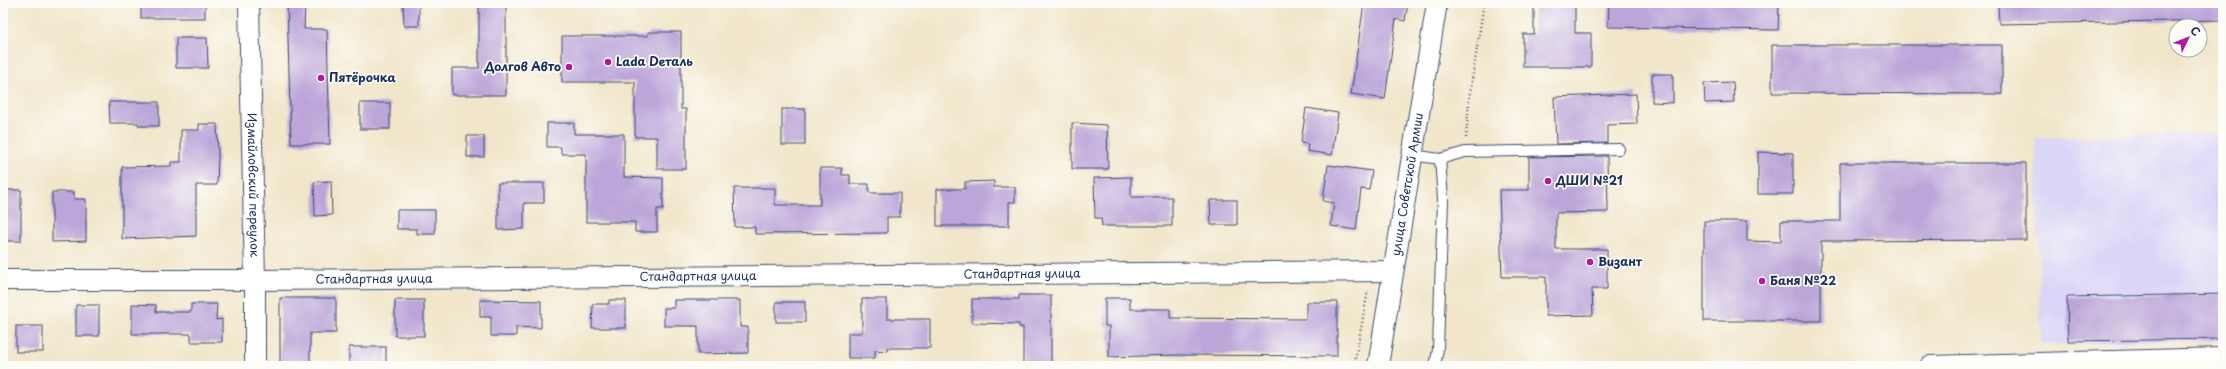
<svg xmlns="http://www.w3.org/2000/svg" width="2226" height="369" font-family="'Playpen Sans',sans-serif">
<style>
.built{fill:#dbd6f7}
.building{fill:#bba5d9}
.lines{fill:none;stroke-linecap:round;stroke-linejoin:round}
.service-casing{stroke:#3b4a6e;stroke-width:12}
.minor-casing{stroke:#3b4a6e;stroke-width:22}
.path{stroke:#3b4a6e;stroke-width:2.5;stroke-dasharray:1 3;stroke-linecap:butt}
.service{stroke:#fff;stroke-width:10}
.minor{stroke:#fff;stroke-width:20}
.poi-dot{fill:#b5179e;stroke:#fdfcf7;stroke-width:1.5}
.labels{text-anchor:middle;stroke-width:3.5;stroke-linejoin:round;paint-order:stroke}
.poi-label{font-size:12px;font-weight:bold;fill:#1b2f5e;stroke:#fdfcf7;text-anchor:start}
.street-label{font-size:12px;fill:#1b2f5e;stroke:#fdfcf7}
</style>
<rect width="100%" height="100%" fill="#fdfcf7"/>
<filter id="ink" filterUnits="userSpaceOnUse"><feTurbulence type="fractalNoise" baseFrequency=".025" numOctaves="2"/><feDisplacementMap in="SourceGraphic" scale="8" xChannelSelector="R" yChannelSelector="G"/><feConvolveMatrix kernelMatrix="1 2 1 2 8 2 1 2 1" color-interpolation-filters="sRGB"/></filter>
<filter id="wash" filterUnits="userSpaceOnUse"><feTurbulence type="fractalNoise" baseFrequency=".012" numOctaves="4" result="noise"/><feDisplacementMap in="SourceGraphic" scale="16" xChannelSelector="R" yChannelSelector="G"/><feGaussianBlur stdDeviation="0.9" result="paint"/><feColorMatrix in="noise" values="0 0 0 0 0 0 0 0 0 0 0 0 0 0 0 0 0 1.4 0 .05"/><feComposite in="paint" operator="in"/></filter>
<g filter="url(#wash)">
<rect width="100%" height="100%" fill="#f1e6ca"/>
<!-- built -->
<path class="built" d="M 2223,133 L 2223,340 L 2041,345 L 2035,138 Z"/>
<g id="blocks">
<!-- building -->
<g class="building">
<rect x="141" y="3" width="64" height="15"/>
<path d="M 287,3 L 305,3 L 304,29 L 327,29 L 330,144 L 291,144 Z"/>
<path d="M 403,3 L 419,3 L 419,26 L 404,26 Z"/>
<path d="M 479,3 L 506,3 L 506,95 L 452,95 L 452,68 L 479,68 Z"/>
<path d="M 1364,3 L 1408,3 L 1405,21 L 1396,19 L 1385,99 L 1351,94 Z"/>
<path d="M 1534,3 L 1575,3 L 1575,33 L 1591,33 L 1591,67 L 1523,67 L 1523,34 L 1534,34 Z"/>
<path d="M 1609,3 L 1779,3 L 1778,30 L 1608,27 Z"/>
<path d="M 1998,3 L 2223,3 L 2223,20 L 1999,24 Z"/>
<path d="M 648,32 L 681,32 L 681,109 L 686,109 L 686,169 L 657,169 L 657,137 L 635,137 L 635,82 L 562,82 L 562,36 L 648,36 Z"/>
<path d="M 176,38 L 207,38 L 208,68 L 176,68 Z"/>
<path d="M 1772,45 L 2002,45 L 2002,94 L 1772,93 Z"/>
<path d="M 1652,74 L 1673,74 L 1673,103 L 1652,102 Z"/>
<path d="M 1733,82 L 1734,102 L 1705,103 L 1704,83 Z"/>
<path d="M 1636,94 L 1637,124 L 1607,125 L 1607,143 L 1556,144 L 1554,97 Z"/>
<path d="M 109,102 L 159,102 L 159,126 L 139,126 L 138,123 L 110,123 Z"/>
<rect x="360" y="103" width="30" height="26"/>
<path d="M 1306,108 L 1338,113 L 1332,155 L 1307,151 L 1308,144 L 1301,143 Z"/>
<rect x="782" y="109" width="23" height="36"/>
<path d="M 547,123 L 574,123 L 574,134 L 624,134 L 624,177 L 663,178 L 663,209 L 657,209 L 657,232 L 635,232 L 635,222 L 586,222 L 586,154 L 561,154 L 561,147 L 547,147 Z"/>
<path d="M 1072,123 L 1107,125 L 1108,169 L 1072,169 Z"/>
<path d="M 199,124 L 217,124 L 218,155 L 217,185 L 196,185 L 196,236 L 122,239 L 122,167 L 171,166 L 171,162 L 181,162 L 181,130 L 199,130 Z"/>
<rect x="467" y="136" width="17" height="21"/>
<path d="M 1758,152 L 1793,153 L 1793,194 L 1758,194 Z"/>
<path d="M 1607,156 L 1608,212 L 1556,213 L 1556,249 L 1607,249 L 1607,289 L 1592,289 L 1593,315 L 1546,316 L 1546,277 L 1502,277 L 1499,190 L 1529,190 L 1529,157 Z"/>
<path d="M 1840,163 L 2026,163 L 2026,240 L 1821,241 L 1821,321 L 1704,321 L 1704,221 L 1747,221 L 1747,241 L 1781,242 L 1781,221 L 1840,221 Z"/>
<path d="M 1328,165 L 1372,171 L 1369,190 L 1361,189 L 1356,230 L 1331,226 L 1334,203 L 1323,201 Z"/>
<path d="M 820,168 L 842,168 L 842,175 L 850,175 L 850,184 L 869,184 L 869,193 L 900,193 L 900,217 L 887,217 L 887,233 L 755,234 L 755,227 L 735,227 L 734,188 L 775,188 L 775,205 L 820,205 Z"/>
<path d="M 1131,177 L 1131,197 L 1172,197 L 1172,226 L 1102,226 L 1101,218 L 1095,218 L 1094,178 Z"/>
<path d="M 331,181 L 332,215 L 315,216 L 314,182 Z"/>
<path d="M 994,181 L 994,187 L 1015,187 L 1015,202 L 1009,202 L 1009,226 L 937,226 L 937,189 L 965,189 L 965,182 Z"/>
<path d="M 498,183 L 544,183 L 544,203 L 524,203 L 524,229 L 498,230 Z"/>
<rect x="3" y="190" width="18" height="51"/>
<path d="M 52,192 L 74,192 L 74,199 L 86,199 L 86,241 L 52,242 Z"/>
<path d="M 1210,200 L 1237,200 L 1237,225 L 1211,225 Z"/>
<path d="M 397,210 L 435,210 L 435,234 L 417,234 L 417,229 L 397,229 Z"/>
<path d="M 2223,294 L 2223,339 L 2068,341 L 2067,297 Z"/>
<path d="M 1019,295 L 1051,295 L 1051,365 L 1023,365 L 1023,327 L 1019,327 L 1019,324 L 972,323 L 972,299 L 1019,299 Z"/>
<path d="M 280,298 L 336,298 L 336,333 L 310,333 L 310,366 L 280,366 Z"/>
<path d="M 1105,298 L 1130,298 L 1130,309 L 1170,309 L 1170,318 L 1306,319 L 1306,302 L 1337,302 L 1337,356 L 1177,355 L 1109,357 L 1109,326 L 1105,326 Z"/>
<path d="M 862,299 L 887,299 L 887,319 L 930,319 L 930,348 L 887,348 L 887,351 L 875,350 L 875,358 L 848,358 L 848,333 L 862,333 Z"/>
<rect x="395" y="300" width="29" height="36"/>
<path d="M 480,300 L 541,301 L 541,328 L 516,327 L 516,336 L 491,336 L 491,317 L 480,317 Z"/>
<path d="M 609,300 L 626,300 L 626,328 L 592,328 L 593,304 L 609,304 Z"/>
<path d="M 674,300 L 740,300 L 740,327 L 748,327 L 748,353 L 698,354 L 698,326 L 664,326 L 664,308 L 674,308 Z"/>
<rect x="776" y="302" width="29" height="20"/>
<path d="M 132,304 L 156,305 L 156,312 L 191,312 L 191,304 L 217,304 L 216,320 L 222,319 L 222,342 L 191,342 L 191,334 L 132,334 Z"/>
<rect x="76" y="305" width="23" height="31"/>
<rect x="16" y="326" width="27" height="26"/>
<rect x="349" y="347" width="37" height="19"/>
</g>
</g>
</g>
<g filter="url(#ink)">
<use href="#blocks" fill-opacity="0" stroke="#3b4a6e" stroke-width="1"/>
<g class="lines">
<defs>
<g id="service">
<path d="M 1412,155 L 1440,159 L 1465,152 L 1619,149"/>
<path d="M 1435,366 L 1438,349 L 1443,199 L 1440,159"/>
</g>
<g id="minor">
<path id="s1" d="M 249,3 L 255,280 L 255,366"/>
<path id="s2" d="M 3,280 L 255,280 L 1393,271"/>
<path id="s3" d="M 1378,366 L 1437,3"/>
<path d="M 1930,366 L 2223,358"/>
</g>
</defs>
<!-- service casing -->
<use href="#service" class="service-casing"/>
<!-- minor casing -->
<use href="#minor" class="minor-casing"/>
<!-- path -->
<g class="path">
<path d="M 1466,138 L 1469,100 L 1484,3"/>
<path d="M 1354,366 L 1368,291"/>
</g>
<!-- service -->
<use href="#service" class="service"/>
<!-- minor -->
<use href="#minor" class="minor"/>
</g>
</g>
<!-- markers -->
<g class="poi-dot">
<circle cx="608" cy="62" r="4"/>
<circle cx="569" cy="67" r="4"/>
<circle cx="321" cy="78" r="4"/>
<circle cx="1548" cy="181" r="4"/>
<circle cx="1590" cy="262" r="4"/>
<circle cx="1762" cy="281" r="4"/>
</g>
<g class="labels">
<!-- poi labels -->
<g class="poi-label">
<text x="616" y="66">Lada Dеталь</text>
<text x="561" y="71" text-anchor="end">Долгов Авто</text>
<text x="329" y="82">Пятёрочка</text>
<text x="1556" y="185">ДШИ №21</text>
<text x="1598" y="266">Визант</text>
<text x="1770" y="285">Баня №22</text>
</g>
<!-- street labels -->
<g class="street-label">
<text dy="4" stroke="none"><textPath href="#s1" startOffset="182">Измайловский переулок</textPath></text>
<text dy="4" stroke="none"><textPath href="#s3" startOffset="184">улица Советской Армии</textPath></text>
<text dy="4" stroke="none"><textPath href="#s2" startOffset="1019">Стандартная улица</textPath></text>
<text dy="4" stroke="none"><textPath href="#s2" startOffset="695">Стандартная улица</textPath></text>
<text dy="4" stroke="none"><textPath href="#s2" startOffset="371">Стандартная улица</textPath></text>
</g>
</g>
<!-- margin -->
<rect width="2226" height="369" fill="none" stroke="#fdfcf7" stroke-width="16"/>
<!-- north arrow -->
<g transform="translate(2188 38) rotate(47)"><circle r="19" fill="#fdfcf7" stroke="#a3aaba"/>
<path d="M0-3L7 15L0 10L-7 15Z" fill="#b5179e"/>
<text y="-6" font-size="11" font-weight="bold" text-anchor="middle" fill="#1b2f5e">С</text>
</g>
</svg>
